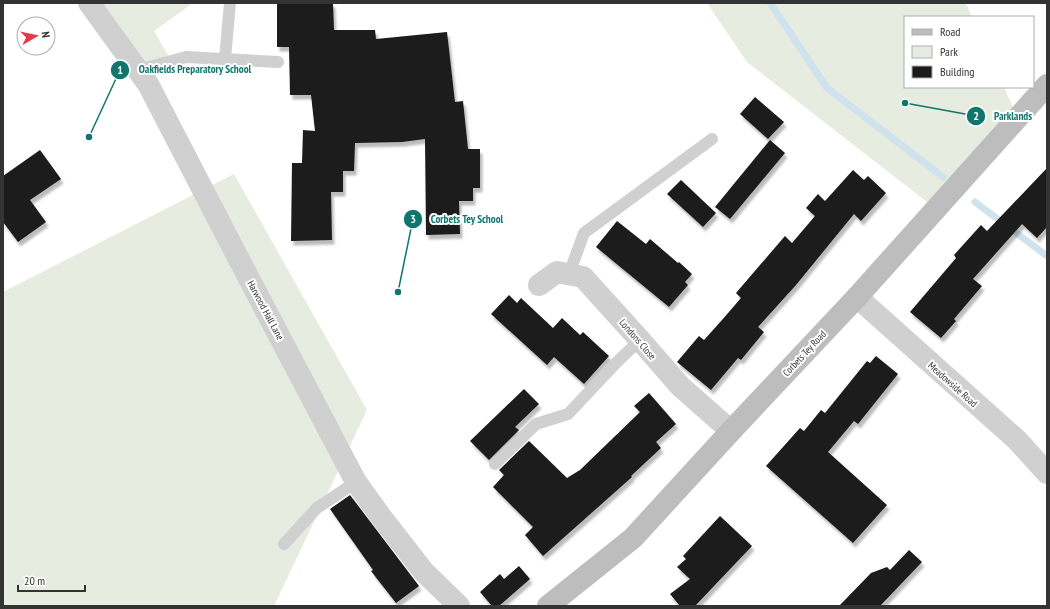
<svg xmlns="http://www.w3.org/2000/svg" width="1050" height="609" font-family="'PT Sans Narrow',sans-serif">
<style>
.green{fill:#e6ecdf}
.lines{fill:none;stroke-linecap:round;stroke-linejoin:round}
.stream{stroke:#cfe2ee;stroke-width:7}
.building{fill:#1a1a1a;filter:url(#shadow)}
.service{stroke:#d0d0d0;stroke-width:12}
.minor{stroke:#d0d0d0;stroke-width:22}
.tertiary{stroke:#d0d0d0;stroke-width:22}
.secondary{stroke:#bdbdbd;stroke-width:22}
.labels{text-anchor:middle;stroke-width:4;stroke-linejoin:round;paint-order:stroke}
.street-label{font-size:10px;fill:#333;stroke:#fff}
.leader{fill:none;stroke:#0f766e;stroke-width:1.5}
.callout-dot{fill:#0f766e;stroke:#fff;stroke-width:1.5}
.mark-label{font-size:12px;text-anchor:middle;font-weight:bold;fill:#fff}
.callout-label{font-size:11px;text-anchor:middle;font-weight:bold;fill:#0f766e;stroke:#fff;stroke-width:4;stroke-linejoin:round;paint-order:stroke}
</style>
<defs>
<filter id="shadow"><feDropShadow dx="2.5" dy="4.5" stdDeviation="1" flood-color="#0004"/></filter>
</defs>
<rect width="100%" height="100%" fill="#fff"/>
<!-- green -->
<g class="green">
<path d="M 89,3 L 193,3 L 154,31 L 169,57 L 138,70 Z"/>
<path d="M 707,3 L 966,3 L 972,17 L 905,17 L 905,87 L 1004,87 L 1018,119 L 936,209 L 747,62 Z"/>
<path d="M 234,174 L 367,410 L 274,606 L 3,606 L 3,292 Z"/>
</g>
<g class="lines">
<!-- stream -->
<g class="stream">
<path d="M 770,3 L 827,88 L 943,177"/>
<path d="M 975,202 L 1047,256"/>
</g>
</g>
<!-- building -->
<g class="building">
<path d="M 277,3 L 333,3 L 334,30 L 375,30 L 376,39 L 447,32 L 455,102 L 463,101 L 468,149 L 480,149 L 480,188 L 473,188 L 473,201 L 459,201 L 460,234 L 426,235 L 425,139 L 402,142 L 355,143 L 354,171 L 343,171 L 343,192 L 331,192 L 332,240 L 291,241 L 292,163 L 302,163 L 303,130 L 315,131 L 311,95 L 290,95 L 289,47 L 277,47 Z"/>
<path d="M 755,97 L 784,122 L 768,139 L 740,114 Z"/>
<path d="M 770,140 L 785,153 L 730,219 L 715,207 Z"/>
<path d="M 40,150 L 61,179 L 30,200 L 46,222 L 18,242 L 3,222 L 3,176 Z"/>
<path d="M 1047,168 L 1047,227 L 1037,238 L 1022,224 L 973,279 L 982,286 L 954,319 L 956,321 L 941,338 L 910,312 L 956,258 L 954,255 L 981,225 L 987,231 Z"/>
<path d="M 853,170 L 864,180 L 868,176 L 886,193 L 861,221 L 854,214 L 796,285 L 758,327 L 764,332 L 741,360 L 738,358 L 711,390 L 677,362 L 699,336 L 704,340 L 722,320 L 741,298 L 736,293 L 785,236 L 792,243 L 815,216 L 806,208 L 818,194 L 825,201 Z"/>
<path d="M 681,180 L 716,213 L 703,227 L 667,194 Z"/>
<path d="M 617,221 L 646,244 L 650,239 L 678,263 L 679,262 L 692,274 L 685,282 L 688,285 L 669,307 L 596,247 Z"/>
<path d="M 509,295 L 517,303 L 521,298 L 553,328 L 562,318 L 580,335 L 583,332 L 609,356 L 584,384 L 554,357 L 547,365 L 491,314 Z"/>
<path d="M 876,356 L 898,374 L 858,424 L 854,421 L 828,452 L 887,505 L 853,543 L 766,466 L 800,428 L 804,431 L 821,410 L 825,413 L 867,361 L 870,363 Z"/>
<path d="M 524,389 L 539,404 L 515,427 L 519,430 L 489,460 L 470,441 Z"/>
<path d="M 649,393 L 676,424 L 656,442 L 661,448 L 631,476 L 632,477 L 543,556 L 525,535 L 533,527 L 493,487 L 504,475 L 499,470 L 529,441 L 567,478 L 580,470 L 640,412 L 634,406 Z"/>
<path d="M 350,495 L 419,586 L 396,603 L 371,571 L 373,570 L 330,509 Z"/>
<path d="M 720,516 L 752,546 L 695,606 L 680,606 L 670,594 L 690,579 L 677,567 L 686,559 L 683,556 Z"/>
<path d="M 909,550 L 922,562 L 880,606 L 839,606 L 871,573 L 887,567 L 890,570 Z"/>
<path d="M 519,566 L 530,579 L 499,606 L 492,606 L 480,592 L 500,574 L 504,579 Z"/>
</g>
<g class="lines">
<!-- service -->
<g class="service">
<path d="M 225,59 L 230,3"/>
<path d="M 138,70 L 186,57 L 278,62"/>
<path d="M 569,274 L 584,233 L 712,139"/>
<path d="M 495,464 L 536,424 L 568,414 L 616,363 L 640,340"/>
<path d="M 284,544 L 317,508 L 356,482"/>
</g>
<!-- minor -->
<g class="minor">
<path d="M 539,285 L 557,272 L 583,277 L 640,340 L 680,386 L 731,431"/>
<path d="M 857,297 L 1017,440 L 1047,473"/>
</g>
<!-- tertiary -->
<path class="tertiary" d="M 89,3 L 148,84 L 234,250 L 356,482 L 379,514 L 424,572 L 459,606"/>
<!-- secondary -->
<path class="secondary" d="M 548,606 L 633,538 L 731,431 L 857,297 L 1047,85"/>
</g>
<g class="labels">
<!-- street labels -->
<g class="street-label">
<text transform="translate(266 310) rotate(62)" y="4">Harwood Hall Lane</text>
<text transform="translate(638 339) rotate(49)" y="4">Londons Close</text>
<text transform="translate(804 353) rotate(-47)" y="4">Corbets Tey Road</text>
<text transform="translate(953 384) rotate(42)" y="4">Meadowside Road</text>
</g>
</g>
<!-- callouts -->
<path class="leader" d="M89 137L120 70M905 103L976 116M398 292L413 219"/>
<g class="callout-dot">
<circle cx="89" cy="137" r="4"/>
<circle cx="905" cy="103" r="4"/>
<circle cx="398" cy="292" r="4"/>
<circle cx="120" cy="70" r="10"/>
<circle cx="976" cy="116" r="10"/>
<circle cx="413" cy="219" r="10"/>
</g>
<g class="mark-label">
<text x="120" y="74">1</text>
<text x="976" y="120">2</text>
<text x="413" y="223">3</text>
</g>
<g class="callout-label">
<text x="195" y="73">Oakfields Preparatory School</text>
<text x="1013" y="120">Parklands</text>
<text x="467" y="223">Corbets Tey School</text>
</g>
<!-- border -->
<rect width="1050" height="609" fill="none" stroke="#333333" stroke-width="8"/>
<!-- legend -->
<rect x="904" y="16" width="130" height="72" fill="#ffffff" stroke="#adadad"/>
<rect x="912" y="29" width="20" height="6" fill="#bdbdbd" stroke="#adadad"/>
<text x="940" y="36" font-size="12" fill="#333333">Road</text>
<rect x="912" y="46" width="20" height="12" fill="#e6ecdf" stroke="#adadad"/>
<text x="940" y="56" font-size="12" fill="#333333">Park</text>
<rect x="912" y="66" width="20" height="12" fill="#1a1a1a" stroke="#adadad"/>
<text x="940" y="76" font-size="12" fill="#333333">Building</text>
<!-- north arrow -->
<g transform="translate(36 36) rotate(81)"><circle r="19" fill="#ffffff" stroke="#adadad"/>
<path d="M0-3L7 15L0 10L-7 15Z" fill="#e63946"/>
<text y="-6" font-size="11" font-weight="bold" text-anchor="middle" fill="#333333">N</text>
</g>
<!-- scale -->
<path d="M18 585v6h67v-6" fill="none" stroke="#333333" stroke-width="2"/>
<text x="24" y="585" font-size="12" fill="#333333" stroke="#ffffff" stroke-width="3" paint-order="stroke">20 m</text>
</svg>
